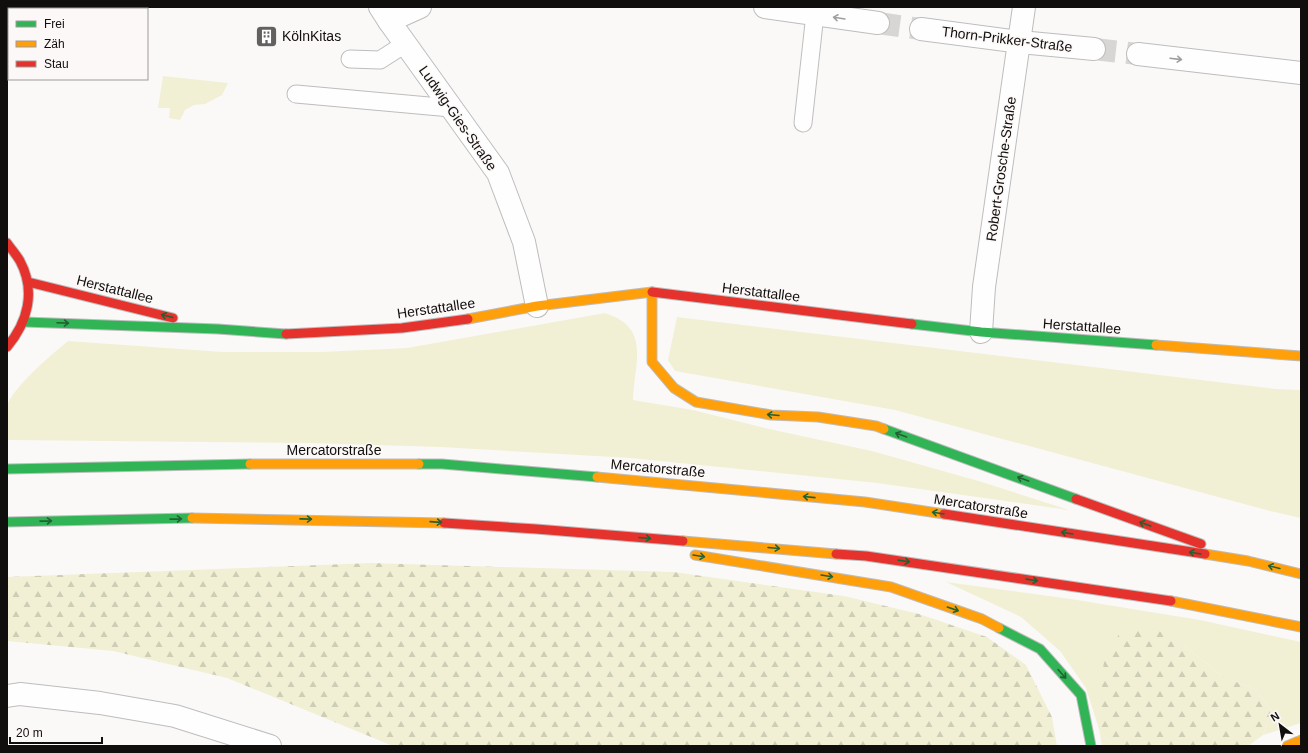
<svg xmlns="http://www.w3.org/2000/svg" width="1308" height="753" font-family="Arial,sans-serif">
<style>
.green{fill:#f1f0d5}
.forest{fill:url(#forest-firs)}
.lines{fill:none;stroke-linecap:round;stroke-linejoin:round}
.street-tunnel{stroke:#d8d6d5;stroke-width:22;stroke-dasharray:22 11;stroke-linecap:butt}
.lane-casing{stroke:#bebdbd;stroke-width:19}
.street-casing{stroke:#bebdbd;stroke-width:24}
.fast-casing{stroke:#bebdbd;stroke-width:11}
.slow-casing{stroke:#bebdbd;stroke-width:11}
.jam-casing{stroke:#bebdbd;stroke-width:11}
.lane{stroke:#fefefe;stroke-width:17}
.street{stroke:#fefefe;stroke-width:22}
.fast{stroke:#30b455;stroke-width:9}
.slow{stroke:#ff9f0a;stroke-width:9}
.jam{stroke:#e5322d;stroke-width:9}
.oneway{stroke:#9f9e9e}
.oneway2{stroke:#206232}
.labels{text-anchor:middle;stroke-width:3;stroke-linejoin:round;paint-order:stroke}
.poi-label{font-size:14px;fill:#100f0e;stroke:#fcf8f7;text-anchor:start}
.street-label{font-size:14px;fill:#100f0e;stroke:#fcf8f7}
</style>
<defs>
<pattern id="forest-firs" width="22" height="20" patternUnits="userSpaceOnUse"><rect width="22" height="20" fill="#f1f0d5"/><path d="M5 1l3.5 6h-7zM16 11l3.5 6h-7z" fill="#cecdb6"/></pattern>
</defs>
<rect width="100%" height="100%" fill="#fbf9f8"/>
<!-- green -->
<g class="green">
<path d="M 163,76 L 228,83 L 222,95 L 205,104 L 194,105 L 185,110 L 180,120 L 169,118 L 170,108 L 158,108 Z"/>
<path d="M 605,313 C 652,328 634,363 633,400 L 693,410 L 769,429 L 872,451 L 982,482 L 1069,510 L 877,483 L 630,458 L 440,447 L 309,443 L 7,440 C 7,430 5,414 7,406 C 13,387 52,354 68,341 L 223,352 L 321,352 L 407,348 Z"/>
<path d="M 677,317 L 1276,389 L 1301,390 L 1301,518 L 1270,511 L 895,410 L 675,371 L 668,360 Z"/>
<path d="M 946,582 L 1071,599 L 1200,620 L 1301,642 L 1301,723 L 1263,735 L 1271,710 L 1255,689 L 1225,678 L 1182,644 L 1099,729 L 1113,746 L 1102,746 L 1099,729 L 1086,688 L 1060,651 L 1021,617 Z"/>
</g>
<!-- forest -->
<g class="forest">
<path d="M 371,563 L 674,572 L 844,596 L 919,614 L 987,637 L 1026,665 L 1052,717 L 1057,746 L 393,746 L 227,678 L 113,651 L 7,641 L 7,577 Z"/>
<path d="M 1152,627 L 1182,644 L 1225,678 L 1255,689 L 1271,710 L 1263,735 L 1248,746 L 1113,746 L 1099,729 L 1104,658 L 1121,631 Z"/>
</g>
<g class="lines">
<!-- street-tunnel -->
<g class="street-tunnel">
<path d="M 878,23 L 921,29"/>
<path d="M 1094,49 L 1138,54"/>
</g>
<defs>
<g id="lane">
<path d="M 350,59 L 380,60 L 405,44"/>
<path d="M 296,94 L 451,108"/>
<path d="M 803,123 L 815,14"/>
</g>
<g id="street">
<path d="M 380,7 L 389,21 L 498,173 L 524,242 L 537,306"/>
<path d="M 765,7 L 878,23"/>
<path d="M 389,21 L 420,7"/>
<path d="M 921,29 L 1020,42 L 1094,49"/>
<path d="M 1138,54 L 1301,73"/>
<path d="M 981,332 L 984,287 L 1024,7"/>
<path d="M 7,696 L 20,694 L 100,703 L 175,716 L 270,746"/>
</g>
<g id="fast">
<path d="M 24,322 L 218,329 L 286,334"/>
<path d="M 912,324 L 981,332 L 1156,345"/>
<path d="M 884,429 L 1076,499"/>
<path d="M 419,464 L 442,464 L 597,477"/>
<path d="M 7,469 L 250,464"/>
<path d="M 7,522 L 192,518"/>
<path d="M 999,628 L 1040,649 L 1081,695 L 1091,746"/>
</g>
<g id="slow">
<path d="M 652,292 L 652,362 L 674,388 L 696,402 L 771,415 L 818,417 L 876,426 L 884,429"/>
<path d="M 468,319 L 537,306 L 652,292"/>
<path d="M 1156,345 L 1301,356"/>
<path d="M 250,464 L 419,464"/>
<path d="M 597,477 L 865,502 L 944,514"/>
<path d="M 192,518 L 444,523"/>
<path d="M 683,541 L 836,554"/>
<path d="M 1205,554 L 1248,561 L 1301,574"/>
<path d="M 695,555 L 891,587 L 982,619 L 999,628"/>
<path d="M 1171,601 L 1301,627"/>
<path d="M 1287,746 L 1301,740"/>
</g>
<g id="jam">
<path d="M 7,243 C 11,249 16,254 20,261 C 36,291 28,322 7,347"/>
<path d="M 28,282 L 173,318"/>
<path d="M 652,292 L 912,324"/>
<path d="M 286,334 L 402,328 L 468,319"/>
<path d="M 1076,499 L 1201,544"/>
<path d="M 944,514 L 1205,554"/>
<path d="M 444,523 L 536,529 L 683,541"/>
<path d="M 836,554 L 866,556 L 1171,601"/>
</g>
</defs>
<!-- lane casing -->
<use href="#lane" class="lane-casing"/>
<!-- street casing -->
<use href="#street" class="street-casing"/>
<!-- fast casing -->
<use href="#fast" class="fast-casing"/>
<!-- slow casing -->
<use href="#slow" class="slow-casing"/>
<!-- jam casing -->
<use href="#jam" class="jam-casing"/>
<!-- lane -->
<use href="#lane" class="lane"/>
<!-- street -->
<use href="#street" class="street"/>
<!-- fast -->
<use href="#fast" class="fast"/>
<!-- slow -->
<use href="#slow" class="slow"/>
<!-- jam -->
<use href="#jam" class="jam"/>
</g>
<!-- one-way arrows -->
<defs><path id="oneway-shaft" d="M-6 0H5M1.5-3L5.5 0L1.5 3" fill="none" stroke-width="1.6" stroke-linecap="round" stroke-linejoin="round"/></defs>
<g class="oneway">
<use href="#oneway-shaft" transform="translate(839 18) rotate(-171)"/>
<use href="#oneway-shaft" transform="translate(1176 59) rotate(7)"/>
</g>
<g class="oneway2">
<use href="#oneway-shaft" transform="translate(167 316) rotate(-166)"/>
<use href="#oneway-shaft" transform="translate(63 323) rotate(2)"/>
<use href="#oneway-shaft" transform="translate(773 415) rotate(-175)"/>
<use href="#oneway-shaft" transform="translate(901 435) rotate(-160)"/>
<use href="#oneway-shaft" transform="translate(1023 479) rotate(-160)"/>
<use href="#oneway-shaft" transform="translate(809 497) rotate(-174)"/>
<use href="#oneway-shaft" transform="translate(938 513) rotate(-171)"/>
<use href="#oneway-shaft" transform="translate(176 519) rotate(-1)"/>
<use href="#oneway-shaft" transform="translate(306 519) rotate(1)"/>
<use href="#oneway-shaft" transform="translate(46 521) rotate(-1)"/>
<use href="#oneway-shaft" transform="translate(436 522) rotate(4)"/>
<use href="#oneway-shaft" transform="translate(1145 524) rotate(-160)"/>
<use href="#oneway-shaft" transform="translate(1067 533) rotate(-171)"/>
<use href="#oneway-shaft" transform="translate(645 538) rotate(5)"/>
<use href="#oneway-shaft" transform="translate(774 548) rotate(5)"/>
<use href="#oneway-shaft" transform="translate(1195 553) rotate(-171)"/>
<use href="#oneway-shaft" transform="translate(699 556) rotate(9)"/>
<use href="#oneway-shaft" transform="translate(904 561) rotate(8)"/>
<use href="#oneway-shaft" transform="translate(1274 567) rotate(-166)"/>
<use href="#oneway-shaft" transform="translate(827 576) rotate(9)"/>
<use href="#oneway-shaft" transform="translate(1032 580) rotate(8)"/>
<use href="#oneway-shaft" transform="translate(953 609) rotate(19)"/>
<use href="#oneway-shaft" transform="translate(1062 674) rotate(48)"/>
</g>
<!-- icons -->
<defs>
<symbol id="building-square" viewBox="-11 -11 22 22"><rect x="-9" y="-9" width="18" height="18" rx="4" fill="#626160" stroke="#fcf8f7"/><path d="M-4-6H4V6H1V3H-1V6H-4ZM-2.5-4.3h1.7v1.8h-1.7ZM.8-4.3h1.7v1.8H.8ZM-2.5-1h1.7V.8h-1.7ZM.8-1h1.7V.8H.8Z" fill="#fff"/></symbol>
</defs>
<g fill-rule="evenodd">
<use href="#building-square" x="254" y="24" width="25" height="25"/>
</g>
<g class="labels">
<!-- poi labels -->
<g class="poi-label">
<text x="282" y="41">KölnKitas</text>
</g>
<!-- street labels -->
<g class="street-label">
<text transform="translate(1007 39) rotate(7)" y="5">Thorn-Prikker-Straße</text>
<text transform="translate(458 118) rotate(55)" y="5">Ludwig-Gies-Straße</text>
<text transform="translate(1001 169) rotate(-82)" y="5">Robert-Grosche-Straße</text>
<text transform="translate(115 289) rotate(14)" y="5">Herstattallee</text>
<text transform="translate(761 292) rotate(7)" y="5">Herstattallee</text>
<text transform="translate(436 308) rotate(-8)" y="5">Herstattallee</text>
<text transform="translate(1082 326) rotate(4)" y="5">Herstattallee</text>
<text x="334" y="455">Mercatorstraße</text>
<text transform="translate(658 468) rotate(5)" y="5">Mercatorstraße</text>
<text transform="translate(981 506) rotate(9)" y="5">Mercatorstraße</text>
</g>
</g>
<!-- border -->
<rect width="1308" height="753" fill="none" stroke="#100f0e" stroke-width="16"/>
<!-- legend -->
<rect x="8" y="8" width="140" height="72" fill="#fcf8f7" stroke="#9e9b9a"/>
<rect x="16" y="21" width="20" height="6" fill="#30b455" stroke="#9e9b9a"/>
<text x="44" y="28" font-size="12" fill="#100f0e">Frei</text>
<rect x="16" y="41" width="20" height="6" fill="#ff9f0a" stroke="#9e9b9a"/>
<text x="44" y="48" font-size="12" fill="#100f0e">Zäh</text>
<rect x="16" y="61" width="20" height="6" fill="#e5322d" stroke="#9e9b9a"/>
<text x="44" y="68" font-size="12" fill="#100f0e">Stau</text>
<!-- north arrow -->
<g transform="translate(1280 725) rotate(329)" stroke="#fcf8f7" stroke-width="3" paint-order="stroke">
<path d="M0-3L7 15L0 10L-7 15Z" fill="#100f0e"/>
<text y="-6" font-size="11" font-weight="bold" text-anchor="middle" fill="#100f0e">N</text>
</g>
<!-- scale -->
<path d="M10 737v6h92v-6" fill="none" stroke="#100f0e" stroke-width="2"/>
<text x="16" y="737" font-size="12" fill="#100f0e" stroke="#fcf8f7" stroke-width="3" paint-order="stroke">20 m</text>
</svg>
